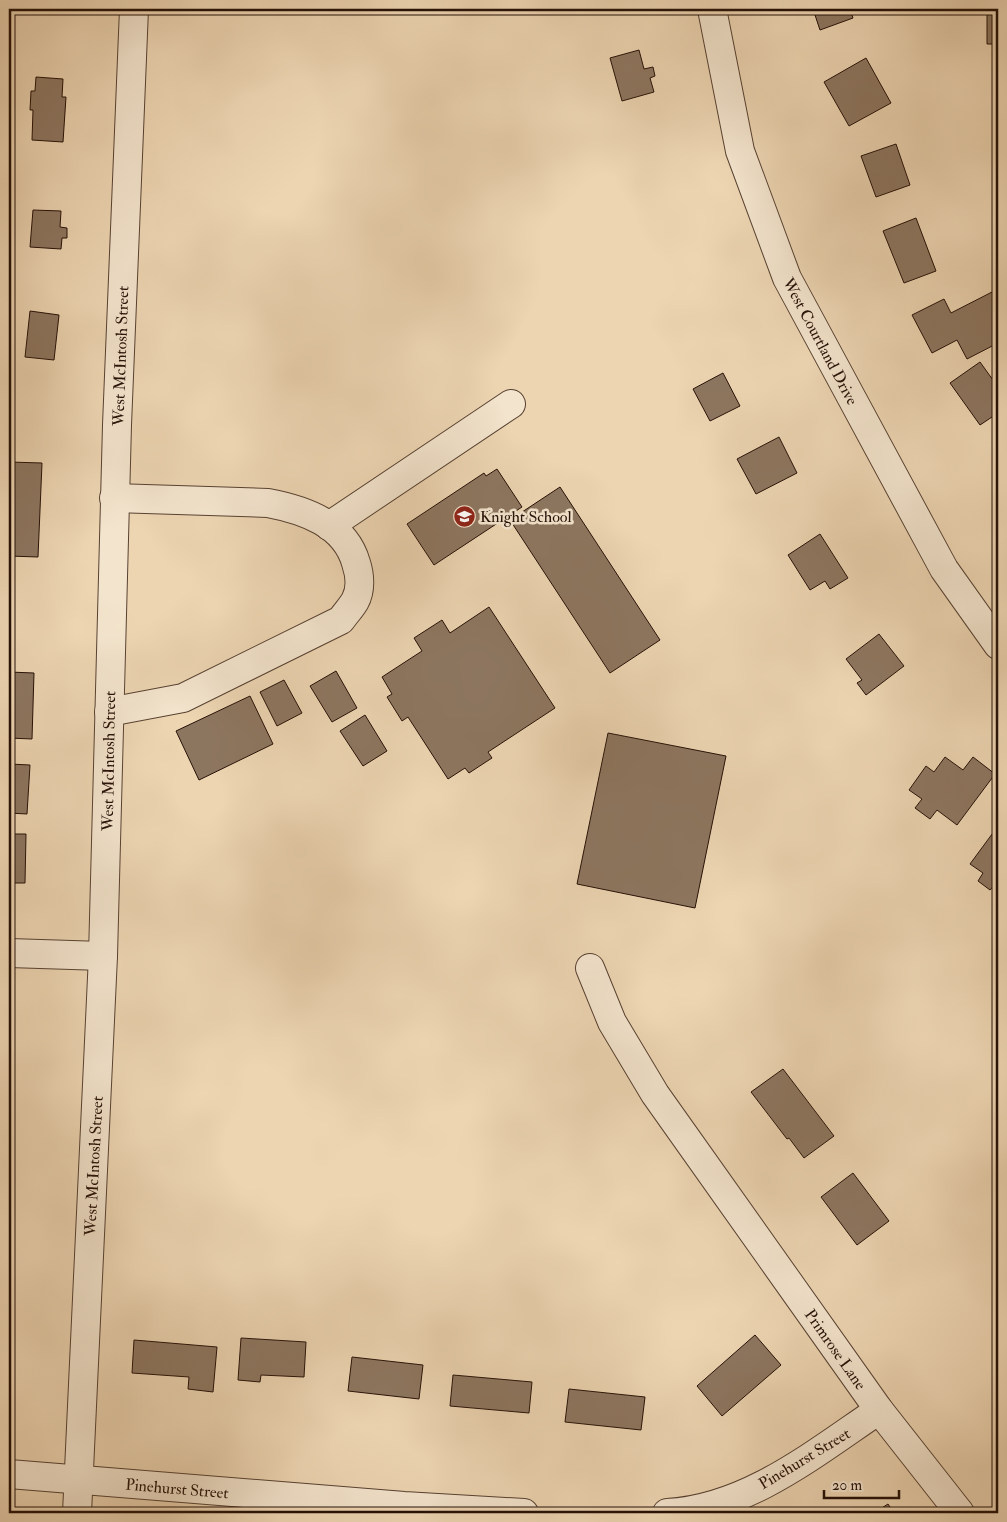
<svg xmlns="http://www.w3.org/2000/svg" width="1007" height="1522" font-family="'IM FELL Double Pica',serif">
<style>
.building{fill:#8d7660;stroke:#251007}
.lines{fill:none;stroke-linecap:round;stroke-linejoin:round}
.minor-casing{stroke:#574132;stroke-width:30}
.minor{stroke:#f3e4cd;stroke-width:28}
.labels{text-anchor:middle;stroke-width:5;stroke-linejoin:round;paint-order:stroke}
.street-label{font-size:16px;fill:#251007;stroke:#f3e4cd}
.poi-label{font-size:16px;fill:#251007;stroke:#f3e4cd;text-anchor:start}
</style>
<rect width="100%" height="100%" fill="#edd5b2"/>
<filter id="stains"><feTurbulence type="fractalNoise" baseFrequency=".004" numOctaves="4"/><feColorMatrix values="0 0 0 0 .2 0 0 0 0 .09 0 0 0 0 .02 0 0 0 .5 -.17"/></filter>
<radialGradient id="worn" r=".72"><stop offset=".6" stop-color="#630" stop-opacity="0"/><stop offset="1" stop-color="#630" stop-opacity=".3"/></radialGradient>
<!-- building -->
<g class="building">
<path d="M 813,9 L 850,9 L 853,18 L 820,30 Z"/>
<path d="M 987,9 L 998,10 L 998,44 L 987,44 Z"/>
<path d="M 639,50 L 644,69 L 653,67 L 655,76 L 650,78 L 654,92 L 622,101 L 610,58 Z"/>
<path d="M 866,58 L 891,103 L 849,126 L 824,82 Z"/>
<path d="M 36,77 L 63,79 L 62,97 L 66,97 L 63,142 L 32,140 L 33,110 L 30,110 L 31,91 L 35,91 Z"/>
<path d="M 896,144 L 910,185 L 876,197 L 861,156 Z"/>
<path d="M 33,210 L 61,211 L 60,227 L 67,228 L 67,238 L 62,238 L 61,249 L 30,247 Z"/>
<path d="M 916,218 L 936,271 L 904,283 L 883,231 Z"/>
<path d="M 992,292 L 998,303 L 998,343 L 967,359 L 957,340 L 932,353 L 912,315 L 944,299 L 951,313 Z"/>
<path d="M 30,311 L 59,315 L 54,360 L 25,357 Z"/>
<path d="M 980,362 L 998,387 L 998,413 L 980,425 L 950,383 Z"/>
<path d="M 723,373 L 740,406 L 710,421 L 693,389 Z"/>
<path d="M 779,437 L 797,473 L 756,494 L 737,459 Z"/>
<path d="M 9,462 L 42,463 L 38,557 L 9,556 Z"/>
<path d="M 497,469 L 522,507 L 434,565 L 407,524 L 484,473 L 486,476 Z"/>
<path d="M 560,487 L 660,640 L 610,673 L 510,520 Z"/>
<path d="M 820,534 L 848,578 L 830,589 L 825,581 L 810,590 L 788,555 Z"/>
<path d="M 489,607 L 555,708 L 488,752 L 492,758 L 469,773 L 465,768 L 448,779 L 408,717 L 402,721 L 387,697 L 392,694 L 382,677 L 422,651 L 414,638 L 442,620 L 450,633 Z"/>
<path d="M 879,634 L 904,666 L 866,695 L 857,683 L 862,680 L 846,659 Z"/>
<path d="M 336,671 L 357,708 L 332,722 L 310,686 Z"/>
<path d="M 9,672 L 34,673 L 32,739 L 9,738 Z"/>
<path d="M 284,680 L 302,713 L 277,726 L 260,692 Z"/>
<path d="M 250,696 L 273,744 L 199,780 L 176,731 Z"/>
<path d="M 365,715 L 387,751 L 363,766 L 340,731 Z"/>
<path d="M 608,733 L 726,756 L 695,908 L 577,884 Z"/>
<path d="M 945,757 L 963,770 L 973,757 L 995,774 L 957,825 L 937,810 L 930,819 L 915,808 L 922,799 L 909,790 L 926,766 L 934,772 Z"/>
<path d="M 9,764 L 30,765 L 27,814 L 9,813 Z"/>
<path d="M 998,826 L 998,881 L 990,890 L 978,881 L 983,873 L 970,864 Z"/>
<path d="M 9,834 L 26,834 L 25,883 L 9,883 Z"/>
<path d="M 9,1013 L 14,1013 L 13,1070 L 9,1070 Z"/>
<path d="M 783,1069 L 834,1136 L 804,1158 L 789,1138 L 787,1139 L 751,1092 Z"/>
<path d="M 853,1173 L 889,1221 L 857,1245 L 821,1197 Z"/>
<path d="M 755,1335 L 781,1365 L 722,1416 L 697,1386 Z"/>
<path d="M 241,1338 L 306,1342 L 304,1377 L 261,1375 L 260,1382 L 238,1380 Z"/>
<path d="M 134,1340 L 217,1347 L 213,1392 L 188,1389 L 189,1377 L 132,1373 Z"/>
<path d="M 352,1357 L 423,1365 L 419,1399 L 348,1391 Z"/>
<path d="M 453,1375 L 532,1382 L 529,1413 L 450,1406 Z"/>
<path d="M 569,1389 L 645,1397 L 641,1430 L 565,1422 Z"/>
<path d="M 888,1504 L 894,1513 L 874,1513 Z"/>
</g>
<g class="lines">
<defs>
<g id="minor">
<path d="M 712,9 L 740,151 L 787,278 L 944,569 L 998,645"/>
<path d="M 329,526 L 511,404"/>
<path d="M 109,712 L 183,698 L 341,620 C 345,614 351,608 355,601 C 361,590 360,575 356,563 C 345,524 305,510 268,503 L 114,498"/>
<path d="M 9,953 L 103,956"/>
<path d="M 590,968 L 612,1022 L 655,1094 L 879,1410 L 960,1513"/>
<path d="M 9,1474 L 404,1506 L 524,1513"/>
<path d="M 77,1513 L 103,956 L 117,425 L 134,9"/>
<path d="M 667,1513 C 747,1509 815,1453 879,1410"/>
</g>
</defs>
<!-- minor casing -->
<use href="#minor" class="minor-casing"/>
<!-- minor -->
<use href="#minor" class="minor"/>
</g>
<!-- icons -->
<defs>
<symbol id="school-disc" viewBox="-11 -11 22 22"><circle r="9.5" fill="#8f2418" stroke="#f3e4cd"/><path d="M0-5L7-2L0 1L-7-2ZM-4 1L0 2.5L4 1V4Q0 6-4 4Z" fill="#fff"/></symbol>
</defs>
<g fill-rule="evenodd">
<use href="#school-disc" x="452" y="504" width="25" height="25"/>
</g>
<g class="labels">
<!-- street labels -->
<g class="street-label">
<text transform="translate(821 341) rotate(62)" y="6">West Courtland Drive</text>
<text transform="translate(120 356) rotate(-88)" y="6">West McIntosh Street</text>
<text transform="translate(108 761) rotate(-89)" y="6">West McIntosh Street</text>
<text transform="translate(93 1166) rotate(-87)" y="6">West McIntosh Street</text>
<text transform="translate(836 1349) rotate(55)" y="6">Primrose Lane</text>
<text transform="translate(804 1458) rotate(-31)" y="6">Pinehurst Street</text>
<text transform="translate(177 1488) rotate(5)" y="6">Pinehurst Street</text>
</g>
<!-- poi labels -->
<g class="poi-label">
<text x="480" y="522">Knight School</text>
</g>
</g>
<!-- margin -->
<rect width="1007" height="1522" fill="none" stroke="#edd5b2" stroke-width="30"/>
<rect x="10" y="10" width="987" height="1502" fill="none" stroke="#251007" stroke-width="2.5"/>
<rect x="15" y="15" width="977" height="1492" fill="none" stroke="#251007"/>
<!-- scale -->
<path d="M824 1490v8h75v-8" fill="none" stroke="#251007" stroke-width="2.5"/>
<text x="832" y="1490" font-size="15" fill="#251007" stroke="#f3e4cd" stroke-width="4" paint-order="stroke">20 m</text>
<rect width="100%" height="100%" filter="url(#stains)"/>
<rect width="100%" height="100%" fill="url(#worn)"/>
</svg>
